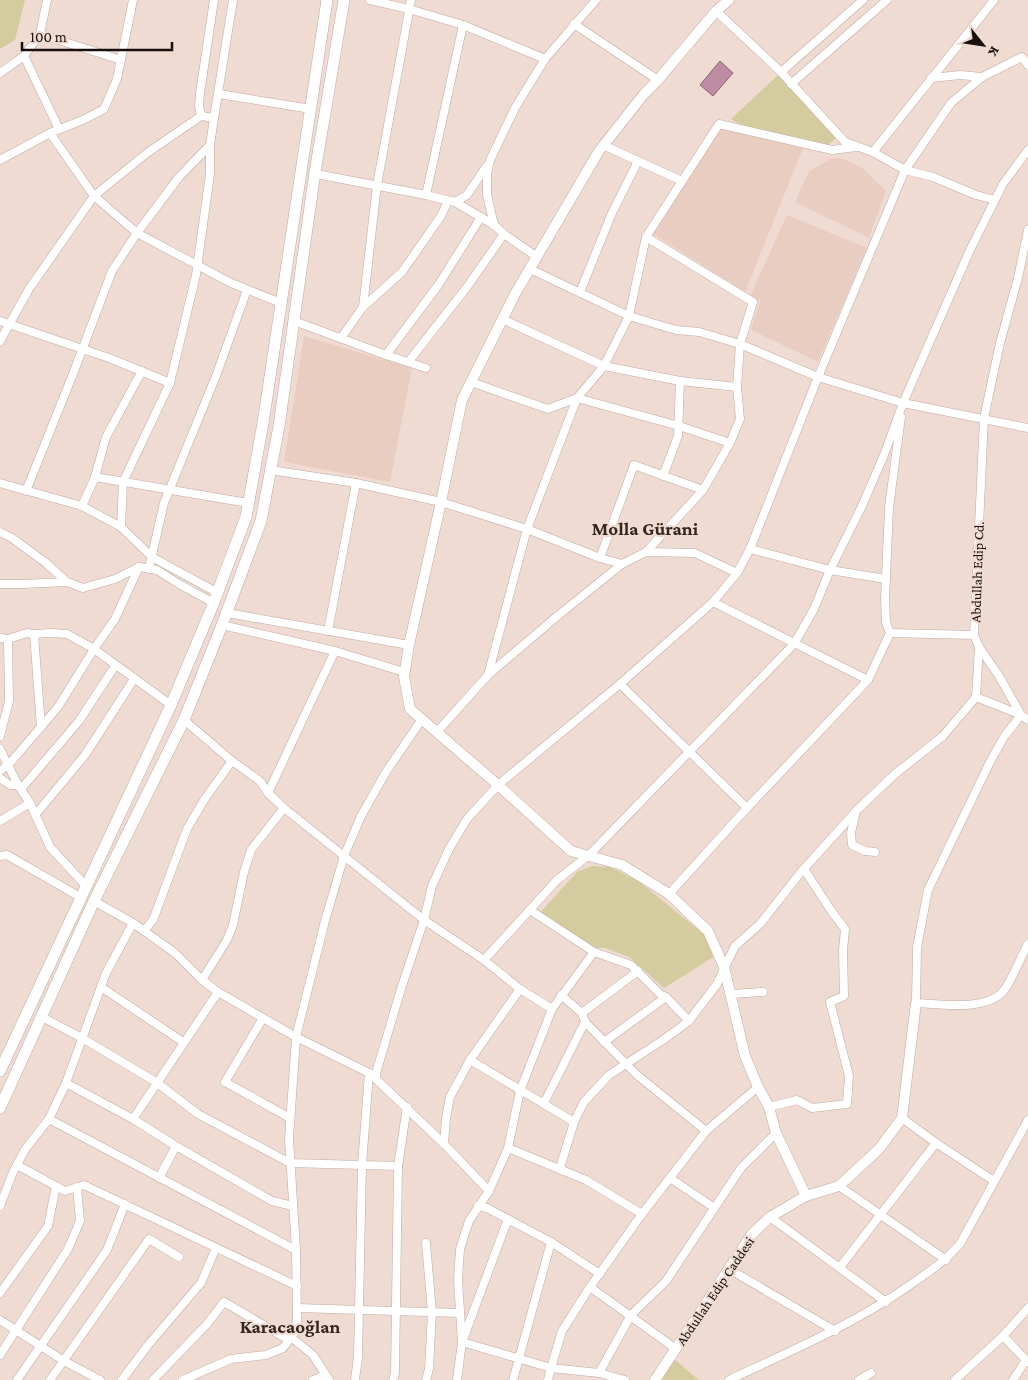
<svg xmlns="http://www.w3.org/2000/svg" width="1028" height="1380" font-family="'Crimson Pro',serif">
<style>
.built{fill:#eacdc1}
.green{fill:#d4cc9e}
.water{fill:#bc8ca2;stroke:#8a6675}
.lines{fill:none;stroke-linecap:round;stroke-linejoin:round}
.minor-casing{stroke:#beaaa1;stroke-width:9}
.tertiary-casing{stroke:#beaaa1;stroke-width:11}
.secondary-casing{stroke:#beaaa1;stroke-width:12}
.minor{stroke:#fff;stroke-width:8}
.tertiary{stroke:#fff;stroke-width:10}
.secondary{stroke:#fff;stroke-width:11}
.labels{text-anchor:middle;stroke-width:4.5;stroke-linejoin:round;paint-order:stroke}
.street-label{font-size:14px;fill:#160f0c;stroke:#f0dbd2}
.district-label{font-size:19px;font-weight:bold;fill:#35251e;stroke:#f0dbd2}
</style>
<rect width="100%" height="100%" fill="#f0dbd2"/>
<!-- built -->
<g class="built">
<path d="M 720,126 L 804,146 L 745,292 L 652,233 Z"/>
<path d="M 832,158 L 841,158 L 861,167 L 886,191 L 869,238 L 795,202 L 809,171 Z"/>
<path d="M 787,215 L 867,248 L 818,362 L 751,330 L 760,301 L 750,296 Z"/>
<path d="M 304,336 L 412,368 L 390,482 L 284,462 Z"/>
</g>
<!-- green -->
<g class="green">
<path d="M 0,0 L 25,0 L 15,40 L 0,49 Z"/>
<path d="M 778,75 L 838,136 L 828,145 L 741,125 L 731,119 Z"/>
<path d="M 592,866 L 610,867 L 638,881 L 705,935 L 715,956 L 664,988 L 629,957 L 605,948 L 591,948 L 538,915 L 577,872 Z"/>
<path d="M 675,1360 L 699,1380 L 662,1380 Z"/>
</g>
<!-- water -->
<path class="water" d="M 720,61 L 733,73 L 713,96 L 700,85 Z"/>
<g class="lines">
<defs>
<g id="minor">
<path d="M 370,0 L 409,9 L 463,25 L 545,59"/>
<path d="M 716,11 L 781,72 L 845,142 L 873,152 L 905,170 L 933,177 L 976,195 L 995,200"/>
<path d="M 574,24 L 658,80"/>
<path d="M 40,34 L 121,60"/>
<path d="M 24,56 L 59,129"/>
<path d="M 781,72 L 863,0"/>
<path d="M 0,73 L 24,56 L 40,34 L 47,0"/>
<path d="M 931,78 L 960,75 L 982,77"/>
<path d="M 791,84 L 887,0"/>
<path d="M 219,94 L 311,109"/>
<path d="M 201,116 L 199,106 L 200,93 L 214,0"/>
<path d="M 50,133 L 94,196 L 137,233 L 231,283 L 281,303"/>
<path d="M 603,145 L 682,181"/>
<path d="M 873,152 L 994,0"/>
<path d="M 0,160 L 50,133 L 83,120 L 104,109 L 117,79 L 133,0"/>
<path d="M 316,174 L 426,195 L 455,202 L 494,225 L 504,234 L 537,257"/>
<path d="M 426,195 L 463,25"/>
<path d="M 455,202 L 467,195 L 486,167"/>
<path d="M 494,225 L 487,195 L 487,173 L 490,160 L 515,108 L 545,59 L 596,0"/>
<path d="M 1028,230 L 1018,278 L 1000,343 L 984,418 L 974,635 L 979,647 L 999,676 L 1021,715 L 1004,737 L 990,762 L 928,890 L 917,947 L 916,1003 C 940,1004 989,1012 1005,989 C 1014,975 1020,959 1028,944"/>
<path d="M 530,269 L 629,316 L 676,330 L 699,332 L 740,344 L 818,377 L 903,403 L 1028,428"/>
<path d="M 580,292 L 612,213 L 638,161"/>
<path d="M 363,307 L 377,185 L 411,0"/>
<path d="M 502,319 L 604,366 L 680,381 L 737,387"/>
<path d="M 0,321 L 109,358 L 170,383"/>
<path d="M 294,321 L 386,355 L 426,368"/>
<path d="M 341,338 L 363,307 L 402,272 L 441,216 L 448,201"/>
<path d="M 0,341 L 29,289 L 94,196 L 147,153 L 201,116 L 214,118 L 233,0"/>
<path d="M 386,355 L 439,284 L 481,217"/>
<path d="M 409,361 L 467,287 L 504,234"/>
<path d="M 471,382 L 548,409 L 577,398 L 604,366 L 629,316 L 646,237 L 719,124 L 832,150 L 856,147"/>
<path d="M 270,470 L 356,483 L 441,502 L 527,529 L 600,558 L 622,564"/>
<path d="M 663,476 L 678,436 L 680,381"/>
<path d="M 95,477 L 248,503"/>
<path d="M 0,483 L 82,506 L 121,527 L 152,557 L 218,593"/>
<path d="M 26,491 L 73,374 L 112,271 L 137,233 L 179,177 L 210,145"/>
<path d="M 82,506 L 95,477 L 106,437 L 142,371"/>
<path d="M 121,527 L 123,482 L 170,383 L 196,275 L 210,174 L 210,145 L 214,118"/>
<path d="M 0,532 L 12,538 L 46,563 L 67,582 L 83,588 L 115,579 L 139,567 L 157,570 L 179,584 L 214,603"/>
<path d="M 750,549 L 830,570 L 886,579"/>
<path d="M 646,552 L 703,490 L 730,443 L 740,419 L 737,387 L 740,344 L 753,302 L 646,237"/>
<path d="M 600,558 L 634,465 L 703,490"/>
<path d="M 149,568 L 164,503 L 216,376 L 247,290"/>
<path d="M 0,584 L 23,584 L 67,582"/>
<path d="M 713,602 L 868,680"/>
<path d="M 227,613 L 409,645"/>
<path d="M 222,625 L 335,651 L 404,672"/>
<path d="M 328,631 L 356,483"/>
<path d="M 890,633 L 974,635"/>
<path d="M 34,634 L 41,727"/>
<path d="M 0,638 L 8,639 L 27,633 L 34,634 L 51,633 L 67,634 L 94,649 L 171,705"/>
<path d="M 488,675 L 527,529 L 577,398 L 679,426 L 730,443"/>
<path d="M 620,684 L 747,808"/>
<path d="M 976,697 L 979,647"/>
<path d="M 184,720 L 232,761 L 260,781 L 268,793 L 284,808 L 424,920 L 484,960 L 520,989 L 552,1009"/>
<path d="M 437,732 L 488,675 L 555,618 L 622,564 L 646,552 L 695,553 L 737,573 L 750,549 L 818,377 L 905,170 L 951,103 L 982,77 L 1022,57 L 1028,65"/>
<path d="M 0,736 L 9,701 L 8,639"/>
<path d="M 0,749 L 18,785 L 30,803 L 50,847 L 86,886"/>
<path d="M 0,771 L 10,763 L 58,707 L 94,649 L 115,619 L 139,567"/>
<path d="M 0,778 L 10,785 L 18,785"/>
<path d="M 21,789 L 79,721 L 115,666"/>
<path d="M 268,793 L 335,651"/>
<path d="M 36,814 L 85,755 L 134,679"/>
<path d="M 855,815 L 851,833 L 852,845 L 865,851 L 875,852"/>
<path d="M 0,821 L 30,803"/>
<path d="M 0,856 L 7,855 L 80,897"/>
<path d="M 669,894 L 747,808 L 868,680 L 890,633 L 886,622 L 885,599 L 889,507 L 901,417"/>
<path d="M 94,901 L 133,923 L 175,953 L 202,980 L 218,992 L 296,1037 L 369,1073 L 376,1079"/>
<path d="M 530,910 L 594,952"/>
<path d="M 144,931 L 153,920 L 187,829 L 204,800 L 232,761"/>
<path d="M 484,960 L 557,880 L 589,855 L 794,644 L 814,609 L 830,570 L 862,506 L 884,455 L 903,403 L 970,250 L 1003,184 L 1028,150"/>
<path d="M 202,980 L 227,940 L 233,925 L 244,872 L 251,850 L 284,808"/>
<path d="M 101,987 L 183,1042"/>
<path d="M 731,994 L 763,992"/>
<path d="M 561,995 L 582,1013 L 585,1022 L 637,1075 L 706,1131"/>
<path d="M 582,1013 L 638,971"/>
<path d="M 42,1017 L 82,1038 L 156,1082 L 198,1114 L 290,1163 L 398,1166"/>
<path d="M 263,1018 L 225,1082 L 290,1118"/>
<path d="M 604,1042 L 666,997"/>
<path d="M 470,1060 L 574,1122"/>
<path d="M 66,1083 L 133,1119 L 176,1146 L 272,1201 L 293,1206"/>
<path d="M 544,1103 L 585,1022"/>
<path d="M 769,1107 L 797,1100 L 812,1108 L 847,1104 L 849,1076 L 830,1002 L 844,996 L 843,950 L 845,929 L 832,912 L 804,869"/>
<path d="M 49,1119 L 296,1250"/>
<path d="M 133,1119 L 218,992"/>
<path d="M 936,1143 L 994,1181"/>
<path d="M 444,1144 L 446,1118 L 450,1097 L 470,1060 L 520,989"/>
<path d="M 508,1148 L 586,1180 L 642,1214"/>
<path d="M 17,1165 L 65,1191 L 84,1185 L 297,1286"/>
<path d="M 560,1168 L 574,1122 L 584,1102 L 609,1075 L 663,1040 L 689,1021 L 717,984 L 735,946 L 760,924 L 801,872 L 858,809 L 895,774 L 943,736 L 976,697 L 1021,715 L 1028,720"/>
<path d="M 159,1178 L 176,1146"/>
<path d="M 670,1178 L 713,1207"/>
<path d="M 839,1186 L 946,1260"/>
<path d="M 489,1191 L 444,1144 L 376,1079 L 376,1073 L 401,989 L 424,920 L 432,886 L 449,849 L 467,819 L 498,785 L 620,684 L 713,602 L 737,573"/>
<path d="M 0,1206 L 13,1172 L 26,1148 L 49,1119 L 66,1083 L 106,973 L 133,923"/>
<path d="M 478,1206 L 487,1208 L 551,1242 L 600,1274"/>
<path d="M 770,1217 L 886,1302"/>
<path d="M 508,1219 L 462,1342 L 551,1368 L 548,1380"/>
<path d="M 840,1267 L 936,1143 L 902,1118"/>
<path d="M 729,1269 L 835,1331"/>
<path d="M 590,1287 L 676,1349"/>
<path d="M 0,1293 L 48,1226 L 56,1186"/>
<path d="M 297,1308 L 460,1313"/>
<path d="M 0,1320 L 64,1361 L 100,1380"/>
<path d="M 1003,1336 L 1026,1360"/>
<path d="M 291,1337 L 313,1355 L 329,1380"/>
<path d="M 0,1355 L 68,1249 L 80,1221 L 77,1187"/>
<path d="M 599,1373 L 631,1315 L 666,1281 L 741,1168 L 776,1133"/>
<path d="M 17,1380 L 107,1250 L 125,1204"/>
<path d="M 50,1380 L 149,1239 L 179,1257"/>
<path d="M 122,1380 L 148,1345 L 201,1283 L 216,1248"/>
<path d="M 153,1380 L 207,1324 L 224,1302 L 289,1340"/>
<path d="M 183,1380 L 231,1359 L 266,1355 L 283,1348 L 294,1333 L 297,1321 L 296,1249 L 289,1139 L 296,1037 L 325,921 L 344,856 L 361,816 L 386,772 L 422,719"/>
<path d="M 313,1380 L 326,1375"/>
<path d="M 355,1380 L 358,1357 L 362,1165 L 369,1073"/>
<path d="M 393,1380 L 395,1373 L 398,1166 L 407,1107"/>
<path d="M 426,1380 L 429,1369 L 432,1312 L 426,1243"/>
<path d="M 457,1380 L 462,1342 L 458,1280 L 460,1249 L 469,1221 L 489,1191 L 508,1148 L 520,1091 L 552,1009 L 594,952 L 631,965 L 661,995 L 666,997 L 689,1021"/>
<path d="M 513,1380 L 551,1242"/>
<path d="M 625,1380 L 599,1373 L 551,1368 L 562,1331 L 590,1287 L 642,1214 L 706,1131 L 758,1087"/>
<path d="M 729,1380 C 791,1351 854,1324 910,1285 C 930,1271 944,1262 960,1244 L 1028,1120"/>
<path d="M 859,1380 L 871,1373"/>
<path d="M 955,1380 L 1003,1336 L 1028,1308"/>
<path d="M 1013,1380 L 1026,1360 L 1028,1362"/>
</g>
<g id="tertiary">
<path d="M 729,0 L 716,11 L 658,80 L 644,94 L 599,151 L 515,294 L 462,400 L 441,502 L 409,645 L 404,677 L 410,709 L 498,785 L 571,851 L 622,865 L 669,894 L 708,931 L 724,967 L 745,1056 L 758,1087 L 769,1107 L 776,1133 L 806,1196"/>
<path d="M 655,1380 L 752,1234 L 770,1217 L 806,1196 L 839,1186 L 879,1149 L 902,1118 L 916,1003"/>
</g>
<g id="secondary">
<path d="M 0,1071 L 171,705 L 212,607 L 246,517 L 263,423 L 327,0"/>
<path d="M 0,1108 L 94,901 L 184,720 L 222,625 L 261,521 L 279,426 L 315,172 L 344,0"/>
</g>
</defs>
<!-- minor casing -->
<use href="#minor" class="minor-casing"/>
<!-- tertiary casing -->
<use href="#tertiary" class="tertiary-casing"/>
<!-- secondary casing -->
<use href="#secondary" class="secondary-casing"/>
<!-- minor -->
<use href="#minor" class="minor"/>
<!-- tertiary -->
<use href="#tertiary" class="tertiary"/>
<!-- secondary -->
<use href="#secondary" class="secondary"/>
</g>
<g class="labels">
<!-- street labels -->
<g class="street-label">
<text transform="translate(977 572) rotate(-88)" y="5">Abdullah Edip Cd.</text>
<text transform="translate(715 1291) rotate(-56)" y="5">Abdullah Edip Caddesi</text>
</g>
<!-- district labels -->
<g class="district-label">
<text x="645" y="535">Molla Gürani</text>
<text x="290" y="1333">Karacaoğlan</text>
</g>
</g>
<!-- north arrow -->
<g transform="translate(983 45) rotate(120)" stroke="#f0dbd2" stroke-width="4" paint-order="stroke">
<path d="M0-4L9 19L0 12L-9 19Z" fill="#160f0c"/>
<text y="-8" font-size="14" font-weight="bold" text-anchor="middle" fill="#160f0c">K</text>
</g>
<!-- scale -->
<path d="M22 42v8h150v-8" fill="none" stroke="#160f0c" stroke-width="2.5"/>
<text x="30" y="42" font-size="15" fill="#160f0c" stroke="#f0dbd2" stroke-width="4" paint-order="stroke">100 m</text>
</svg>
